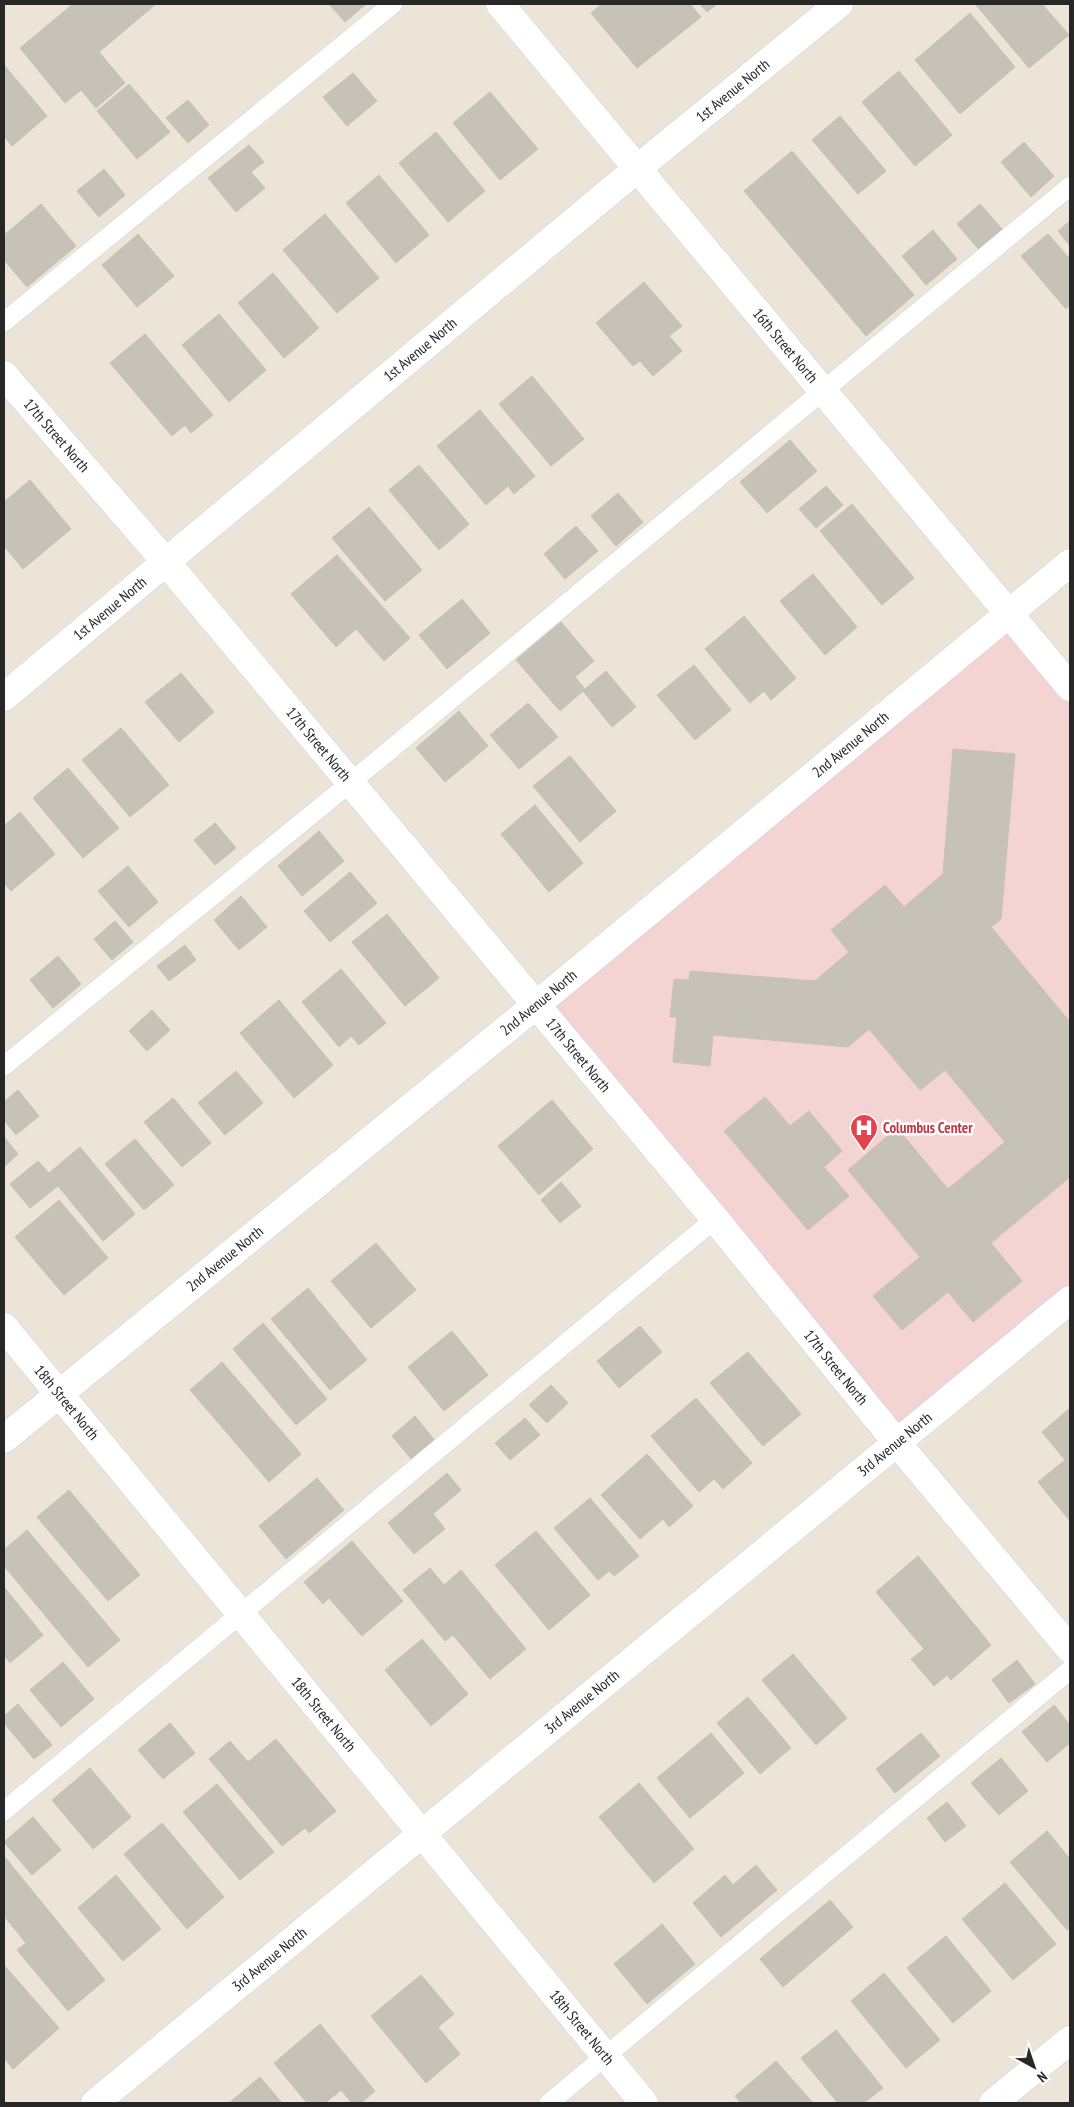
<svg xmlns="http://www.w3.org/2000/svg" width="1074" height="2107" font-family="'PT Sans Narrow',sans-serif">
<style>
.medical{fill:#f4d4d3}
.building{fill:#c7c2b7;stroke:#c7c1b1}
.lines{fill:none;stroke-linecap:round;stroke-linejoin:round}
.lane-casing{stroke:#cccee3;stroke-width:20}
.street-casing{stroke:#cccee3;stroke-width:29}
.secondary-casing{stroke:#cccee3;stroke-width:29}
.lane{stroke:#fff;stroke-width:19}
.street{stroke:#fff;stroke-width:28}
.secondary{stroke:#fff;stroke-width:28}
.labels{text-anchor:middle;stroke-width:5;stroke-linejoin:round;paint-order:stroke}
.street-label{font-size:15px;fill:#272727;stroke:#fff}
.health-label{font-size:15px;font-weight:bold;fill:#be3a42;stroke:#fff;text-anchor:start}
</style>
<rect width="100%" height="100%" fill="#ece5d7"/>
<!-- medical -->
<path class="medical" d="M 1009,614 L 1070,688 L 1070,1300 L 897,1443 L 536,1005 Z"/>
<!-- building -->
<g class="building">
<path d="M 73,4 L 156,4 L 99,52 L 125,83 L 96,108 L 81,90 L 65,103 L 20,48 Z"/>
<path d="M 329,4 L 366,4 L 345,22 Z"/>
<path d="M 602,4 L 690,4 L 701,17 L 637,68 L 591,13 Z"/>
<path d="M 700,4 L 717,4 L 707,12 Z"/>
<path d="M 978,4 L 1042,4 L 1069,35 L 1029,68 L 976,5 Z"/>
<path d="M 970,13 L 1015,67 L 960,114 L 915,60 Z"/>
<path d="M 4,65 L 47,116 L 12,146 L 4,136 Z"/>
<path d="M 899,71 L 952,135 L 915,166 L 862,102 Z"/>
<path d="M 353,73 L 377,101 L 347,126 L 323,97 Z"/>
<path d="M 129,84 L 170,132 L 137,159 L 97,111 Z"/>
<path d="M 490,92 L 538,149 L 500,180 L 453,123 Z"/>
<path d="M 188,100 L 209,125 L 188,143 L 166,118 Z"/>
<path d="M 840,116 L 886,171 L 858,194 L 812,140 Z"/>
<path d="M 436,132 L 485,191 L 448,222 L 399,163 Z"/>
<path d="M 1024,142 L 1054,176 L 1031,197 L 1001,162 Z"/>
<path d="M 249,145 L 264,162 L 251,172 L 265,188 L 236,212 L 208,178 Z"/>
<path d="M 792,151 L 914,295 L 866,336 L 744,191 Z"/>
<path d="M 104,169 L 125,195 L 99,217 L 77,191 Z"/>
<path d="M 379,175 L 429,235 L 396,263 L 346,203 Z"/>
<path d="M 41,204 L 76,246 L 27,287 L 4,260 L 4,235 Z"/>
<path d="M 980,204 L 1003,230 L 980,251 L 957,224 Z"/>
<path d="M 325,214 L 379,278 L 337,313 L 283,250 Z"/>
<path d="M 1070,221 L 1070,246 L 1058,231 Z"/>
<path d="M 933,230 L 957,259 L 926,285 L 902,256 Z"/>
<path d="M 138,234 L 174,276 L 137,307 L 102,265 Z"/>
<path d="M 1048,234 L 1070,259 L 1070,305 L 1066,309 L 1021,256 Z"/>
<path d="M 273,273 L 319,328 L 284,358 L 238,303 Z"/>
<path d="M 644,282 L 682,326 L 669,336 L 682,351 L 653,376 L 640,361 L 633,366 L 596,323 Z"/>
<path d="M 219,314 L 266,370 L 229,402 L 182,345 Z"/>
<path d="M 145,334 L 213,415 L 191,433 L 185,425 L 172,436 L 110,363 Z"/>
<path d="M 532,376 L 584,439 L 551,466 L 499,404 Z"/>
<path d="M 480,410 L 535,476 L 514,494 L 508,486 L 486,505 L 437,446 Z"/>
<path d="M 790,440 L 817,471 L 767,513 L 740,482 Z"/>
<path d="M 419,465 L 469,524 L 439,550 L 389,490 Z"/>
<path d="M 30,480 L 71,529 L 23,569 L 4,546 L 4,502 Z"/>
<path d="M 826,486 L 843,505 L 816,528 L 799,509 Z"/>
<path d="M 618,493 L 643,522 L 616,546 L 591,516 Z"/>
<path d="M 852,504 L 914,578 L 882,605 L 820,531 Z"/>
<path d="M 369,507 L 422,570 L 385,601 L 332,538 Z"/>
<path d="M 576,526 L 598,551 L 565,579 L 544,554 Z"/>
<path d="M 337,555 L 410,638 L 384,661 L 356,629 L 336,647 L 291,594 Z"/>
<path d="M 813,574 L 857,627 L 825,655 L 780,601 Z"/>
<path d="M 462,599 L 490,633 L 447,669 L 419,635 Z"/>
<path d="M 744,616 L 796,678 L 771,700 L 764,691 L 750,703 L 705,649 Z"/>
<path d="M 561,622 L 594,661 L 575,677 L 585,689 L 606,671 L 636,707 L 612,727 L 583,691 L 560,711 L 516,660 Z"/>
<path d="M 694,665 L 731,710 L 695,740 L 657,695 Z"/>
<path d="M 181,673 L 214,712 L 179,742 L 145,702 Z"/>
<path d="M 528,703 L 558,737 L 519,769 L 490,735 Z"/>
<path d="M 459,711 L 488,746 L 445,782 L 416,748 Z"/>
<path d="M 121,728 L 169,785 L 130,817 L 82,760 Z"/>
<path d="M 953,749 L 1015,754 L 1001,919 L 991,927 L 1070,1022 L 1070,1177 L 991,1243 L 1022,1281 L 973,1322 L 948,1292 L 902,1330 L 873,1296 L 920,1257 L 848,1170 L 897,1128 L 948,1189 L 1005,1142 L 945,1070 L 920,1090 L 869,1029 L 848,1047 L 713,1035 L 710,1066 L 673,1062 L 677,1017 L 670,1017 L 674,979 L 689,980 L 690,971 L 815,981 L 849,952 L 831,930 L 885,885 L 904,907 L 943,874 Z"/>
<path d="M 570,756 L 616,811 L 580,842 L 533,786 Z"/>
<path d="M 68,768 L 119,828 L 83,858 L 33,798 Z"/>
<path d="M 535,805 L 583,863 L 549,892 L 501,834 Z"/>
<path d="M 20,812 L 55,854 L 11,891 L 4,883 L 4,826 Z"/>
<path d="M 215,823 L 236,848 L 215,865 L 194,840 Z"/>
<path d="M 319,831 L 344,861 L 302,896 L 278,866 Z"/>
<path d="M 128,866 L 158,902 L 129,927 L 98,891 Z"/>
<path d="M 350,872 L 377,903 L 330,942 L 304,911 Z"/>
<path d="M 241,896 L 267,927 L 239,950 L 214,920 Z"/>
<path d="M 387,914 L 439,978 L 405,1006 L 352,942 Z"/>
<path d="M 115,921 L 133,942 L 112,960 L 94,939 Z"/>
<path d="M 185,945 L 196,960 L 169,981 L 157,966 Z"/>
<path d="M 58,956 L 81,984 L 53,1008 L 30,980 Z"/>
<path d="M 341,969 L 386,1023 L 359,1045 L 351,1036 L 339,1047 L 302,1002 Z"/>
<path d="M 279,1000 L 333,1065 L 294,1098 L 240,1033 Z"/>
<path d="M 152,1010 L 170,1030 L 147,1051 L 129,1031 Z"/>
<path d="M 236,1071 L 263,1103 L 225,1135 L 198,1103 Z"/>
<path d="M 18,1090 L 39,1116 L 16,1135 L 4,1120 L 4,1102 Z"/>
<path d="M 765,1097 L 790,1126 L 809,1111 L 842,1151 L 824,1167 L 849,1196 L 808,1230 L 724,1131 Z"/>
<path d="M 173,1098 L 211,1143 L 182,1167 L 144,1122 Z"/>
<path d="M 552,1100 L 593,1149 L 539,1195 L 498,1146 Z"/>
<path d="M 4,1137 L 18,1154 L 4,1167 Z"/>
<path d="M 135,1139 L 174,1185 L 144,1210 L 105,1164 Z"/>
<path d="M 80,1147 L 135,1214 L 103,1241 L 58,1186 L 30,1208 L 10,1184 L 38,1161 L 49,1173 Z"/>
<path d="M 561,1182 L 581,1206 L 560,1223 L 541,1200 Z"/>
<path d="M 59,1200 L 108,1258 L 64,1295 L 15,1237 Z"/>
<path d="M 376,1243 L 416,1290 L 371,1328 L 331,1281 Z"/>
<path d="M 308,1288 L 367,1360 L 330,1390 L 271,1319 Z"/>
<path d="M 263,1323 L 327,1399 L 296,1425 L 233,1349 Z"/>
<path d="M 640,1326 L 662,1352 L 619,1388 L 597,1361 Z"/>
<path d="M 452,1331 L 488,1375 L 444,1411 L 408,1367 Z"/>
<path d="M 748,1352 L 801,1414 L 763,1446 L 710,1383 Z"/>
<path d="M 222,1362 L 301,1454 L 269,1482 L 190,1390 Z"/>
<path d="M 551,1385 L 568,1403 L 547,1423 L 529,1405 Z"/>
<path d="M 696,1398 L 752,1463 L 723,1489 L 714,1479 L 699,1492 L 651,1436 Z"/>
<path d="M 1070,1408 L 1070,1521 L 1038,1482 L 1065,1460 L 1042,1432 Z"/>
<path d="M 415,1416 L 436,1442 L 413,1461 L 392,1436 Z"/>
<path d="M 525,1418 L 540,1435 L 510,1460 L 495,1443 Z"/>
<path d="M 647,1454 L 693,1506 L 669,1527 L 663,1519 L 640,1539 L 601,1495 Z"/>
<path d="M 447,1473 L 461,1490 L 433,1514 L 445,1529 L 414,1554 L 388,1523 Z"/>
<path d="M 317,1478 L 344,1510 L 286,1559 L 259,1526 Z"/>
<path d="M 69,1490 L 140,1575 L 108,1601 L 37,1517 Z"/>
<path d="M 590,1498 L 639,1556 L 614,1576 L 609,1571 L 598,1580 L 554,1528 Z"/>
<path d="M 27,1530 L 120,1640 L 88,1667 L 4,1566 L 4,1550 Z"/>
<path d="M 536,1531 L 590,1595 L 549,1630 L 495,1565 Z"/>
<path d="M 352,1541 L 403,1601 L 362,1636 L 329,1598 L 323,1604 L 304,1582 Z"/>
<path d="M 918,1556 L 991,1645 L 951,1680 L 947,1675 L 934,1686 L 911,1659 L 924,1649 L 876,1592 Z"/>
<path d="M 430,1568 L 444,1585 L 461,1570 L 526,1649 L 490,1679 L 453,1635 L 445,1641 L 403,1590 Z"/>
<path d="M 4,1587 L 43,1635 L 10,1663 L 4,1655 Z"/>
<path d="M 422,1639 L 468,1694 L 431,1726 L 385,1670 Z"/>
<path d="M 793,1654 L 847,1718 L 816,1745 L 762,1680 Z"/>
<path d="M 1017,1660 L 1035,1684 L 1009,1703 L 992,1680 Z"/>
<path d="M 63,1662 L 94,1699 L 61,1727 L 30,1690 Z"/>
<path d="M 748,1697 L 791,1748 L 760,1774 L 717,1723 Z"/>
<path d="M 18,1704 L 52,1745 L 34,1759 L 4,1723 L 4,1716 Z"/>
<path d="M 1054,1705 L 1070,1725 L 1070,1743 L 1047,1762 L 1022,1732 Z"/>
<path d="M 170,1723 L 195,1753 L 163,1779 L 138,1750 Z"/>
<path d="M 711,1733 L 744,1773 L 690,1818 L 657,1778 Z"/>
<path d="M 921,1733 L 940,1756 L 895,1793 L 876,1769 Z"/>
<path d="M 276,1739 L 336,1811 L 309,1833 L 305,1828 L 282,1846 L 209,1759 L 230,1741 L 248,1762 Z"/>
<path d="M 1001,1758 L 1028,1791 L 999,1815 L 971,1783 Z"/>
<path d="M 90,1768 L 131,1817 L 93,1849 L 52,1800 Z"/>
<path d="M 639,1783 L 694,1849 L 654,1883 L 599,1817 Z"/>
<path d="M 217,1784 L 274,1852 L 240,1880 L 183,1812 Z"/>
<path d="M 947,1802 L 966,1826 L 945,1842 L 927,1818 Z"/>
<path d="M 33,1817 L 61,1850 L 32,1875 L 4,1842 Z"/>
<path d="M 162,1823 L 224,1897 L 187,1929 L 124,1854 Z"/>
<path d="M 1047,1831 L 1070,1859 L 1070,1927 L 1067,1930 L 1010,1862 Z"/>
<path d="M 4,1856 L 105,1980 L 68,2011 L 17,1950 L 26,1943 L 4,1916 Z"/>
<path d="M 756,1865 L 777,1890 L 721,1937 L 693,1903 L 725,1875 L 733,1885 Z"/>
<path d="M 116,1875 L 161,1929 L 123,1961 L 78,1908 Z"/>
<path d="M 1005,1883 L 1056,1944 L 1013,1980 L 962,1919 Z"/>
<path d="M 830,1900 L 853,1927 L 783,1987 L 760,1959 Z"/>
<path d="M 662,1924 L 695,1964 L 647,2004 L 614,1964 Z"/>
<path d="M 946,1936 L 991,1991 L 953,2023 L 907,1968 Z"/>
<path d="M 4,1965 L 59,2028 L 13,2069 L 4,2058 Z"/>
<path d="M 884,1973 L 940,2040 L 906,2068 L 851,2001 Z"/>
<path d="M 421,1975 L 454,2014 L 438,2027 L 460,2054 L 426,2083 L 371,2016 Z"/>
<path d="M 320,2024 L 375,2091 L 361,2103 L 352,2103 L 341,2090 L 325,2103 L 307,2103 L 274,2063 Z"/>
<path d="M 836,2030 L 883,2088 L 864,2103 L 838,2103 L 801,2058 Z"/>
<path d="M 776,2061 L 813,2103 L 741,2103 L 735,2096 Z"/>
<path d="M 260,2077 L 282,2103 L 229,2103 Z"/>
</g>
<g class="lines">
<defs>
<g id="lane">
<path d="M 4,322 L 393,4"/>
<path d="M 4,1066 L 350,783 L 1070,186"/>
<path d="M 4,1811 L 715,1219"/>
<path d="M 549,2103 L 1070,1670"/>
</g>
<g id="street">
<path id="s1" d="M 500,4 L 1070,687"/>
<path id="s2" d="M 4,375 L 166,562 L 715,1219 L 897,1443 L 1070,1649"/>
<path id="s3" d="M 4,1327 L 644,2103"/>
<path id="s4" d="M 95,2103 L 1070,1300"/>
<path d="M 993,2103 L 1070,2040"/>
</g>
<g id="secondary">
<path id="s5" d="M 4,697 L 638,168 L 839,4"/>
<path id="s6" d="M 4,1439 L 536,1005 L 1070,563"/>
</g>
</defs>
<!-- lane casing -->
<use href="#lane" class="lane-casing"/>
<!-- street casing -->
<use href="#street" class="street-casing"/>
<!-- secondary casing -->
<use href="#secondary" class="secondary-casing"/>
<!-- lane -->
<use href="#lane" class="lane"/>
<!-- street -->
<use href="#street" class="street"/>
<!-- secondary -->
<use href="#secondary" class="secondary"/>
</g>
<!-- icons -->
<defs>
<symbol id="hospital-pin" viewBox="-11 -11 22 30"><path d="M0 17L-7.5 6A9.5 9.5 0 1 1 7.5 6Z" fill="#e0444e" stroke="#fff"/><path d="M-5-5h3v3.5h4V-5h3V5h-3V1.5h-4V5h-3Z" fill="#fff"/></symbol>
</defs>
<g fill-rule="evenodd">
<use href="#hospital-pin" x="848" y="1112" width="32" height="43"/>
</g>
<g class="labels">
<!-- street labels -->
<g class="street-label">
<text dy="5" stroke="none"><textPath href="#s5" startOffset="948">1st Avenue North</textPath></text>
<text dy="5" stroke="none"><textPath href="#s1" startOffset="445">16th Street North</textPath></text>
<text dy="5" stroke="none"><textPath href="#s5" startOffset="542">1st Avenue North</textPath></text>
<text dy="5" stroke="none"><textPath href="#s2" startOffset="80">17th Street North</textPath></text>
<text dy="5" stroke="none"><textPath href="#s5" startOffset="138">1st Avenue North</textPath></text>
<text dy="5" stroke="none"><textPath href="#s2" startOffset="485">17th Street North</textPath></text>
<text dy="5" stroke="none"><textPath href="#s6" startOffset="1095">2nd Avenue North</textPath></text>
<text dy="5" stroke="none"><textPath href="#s6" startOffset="690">2nd Avenue North</textPath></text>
<text dy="5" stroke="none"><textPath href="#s2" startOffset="890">17th Street North</textPath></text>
<text dy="5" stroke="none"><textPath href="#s6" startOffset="285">2nd Avenue North</textPath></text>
<text dy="5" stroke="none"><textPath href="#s2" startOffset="1295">17th Street North</textPath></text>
<text dy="5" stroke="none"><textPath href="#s3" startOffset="98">18th Street North</textPath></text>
<text dy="5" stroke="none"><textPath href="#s4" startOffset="1036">3rd Avenue North</textPath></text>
<text dy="5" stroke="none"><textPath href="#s4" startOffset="631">3rd Avenue North</textPath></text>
<text dy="5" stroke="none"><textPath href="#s3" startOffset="502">18th Street North</textPath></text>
<text dy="5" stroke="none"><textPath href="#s4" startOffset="226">3rd Avenue North</textPath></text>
<text dy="5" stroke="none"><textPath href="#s3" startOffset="908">18th Street North</textPath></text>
</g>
<!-- health labels -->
<g class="health-label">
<text x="883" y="1133">Columbus Center</text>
</g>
</g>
<!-- border -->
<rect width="1074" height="2107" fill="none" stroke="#272727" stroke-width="10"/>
<!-- north arrow -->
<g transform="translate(1034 2067) rotate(140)" stroke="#ffffff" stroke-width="4" paint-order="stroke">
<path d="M0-4L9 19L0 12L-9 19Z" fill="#272727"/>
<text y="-8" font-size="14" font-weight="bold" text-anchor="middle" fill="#272727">N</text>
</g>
</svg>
